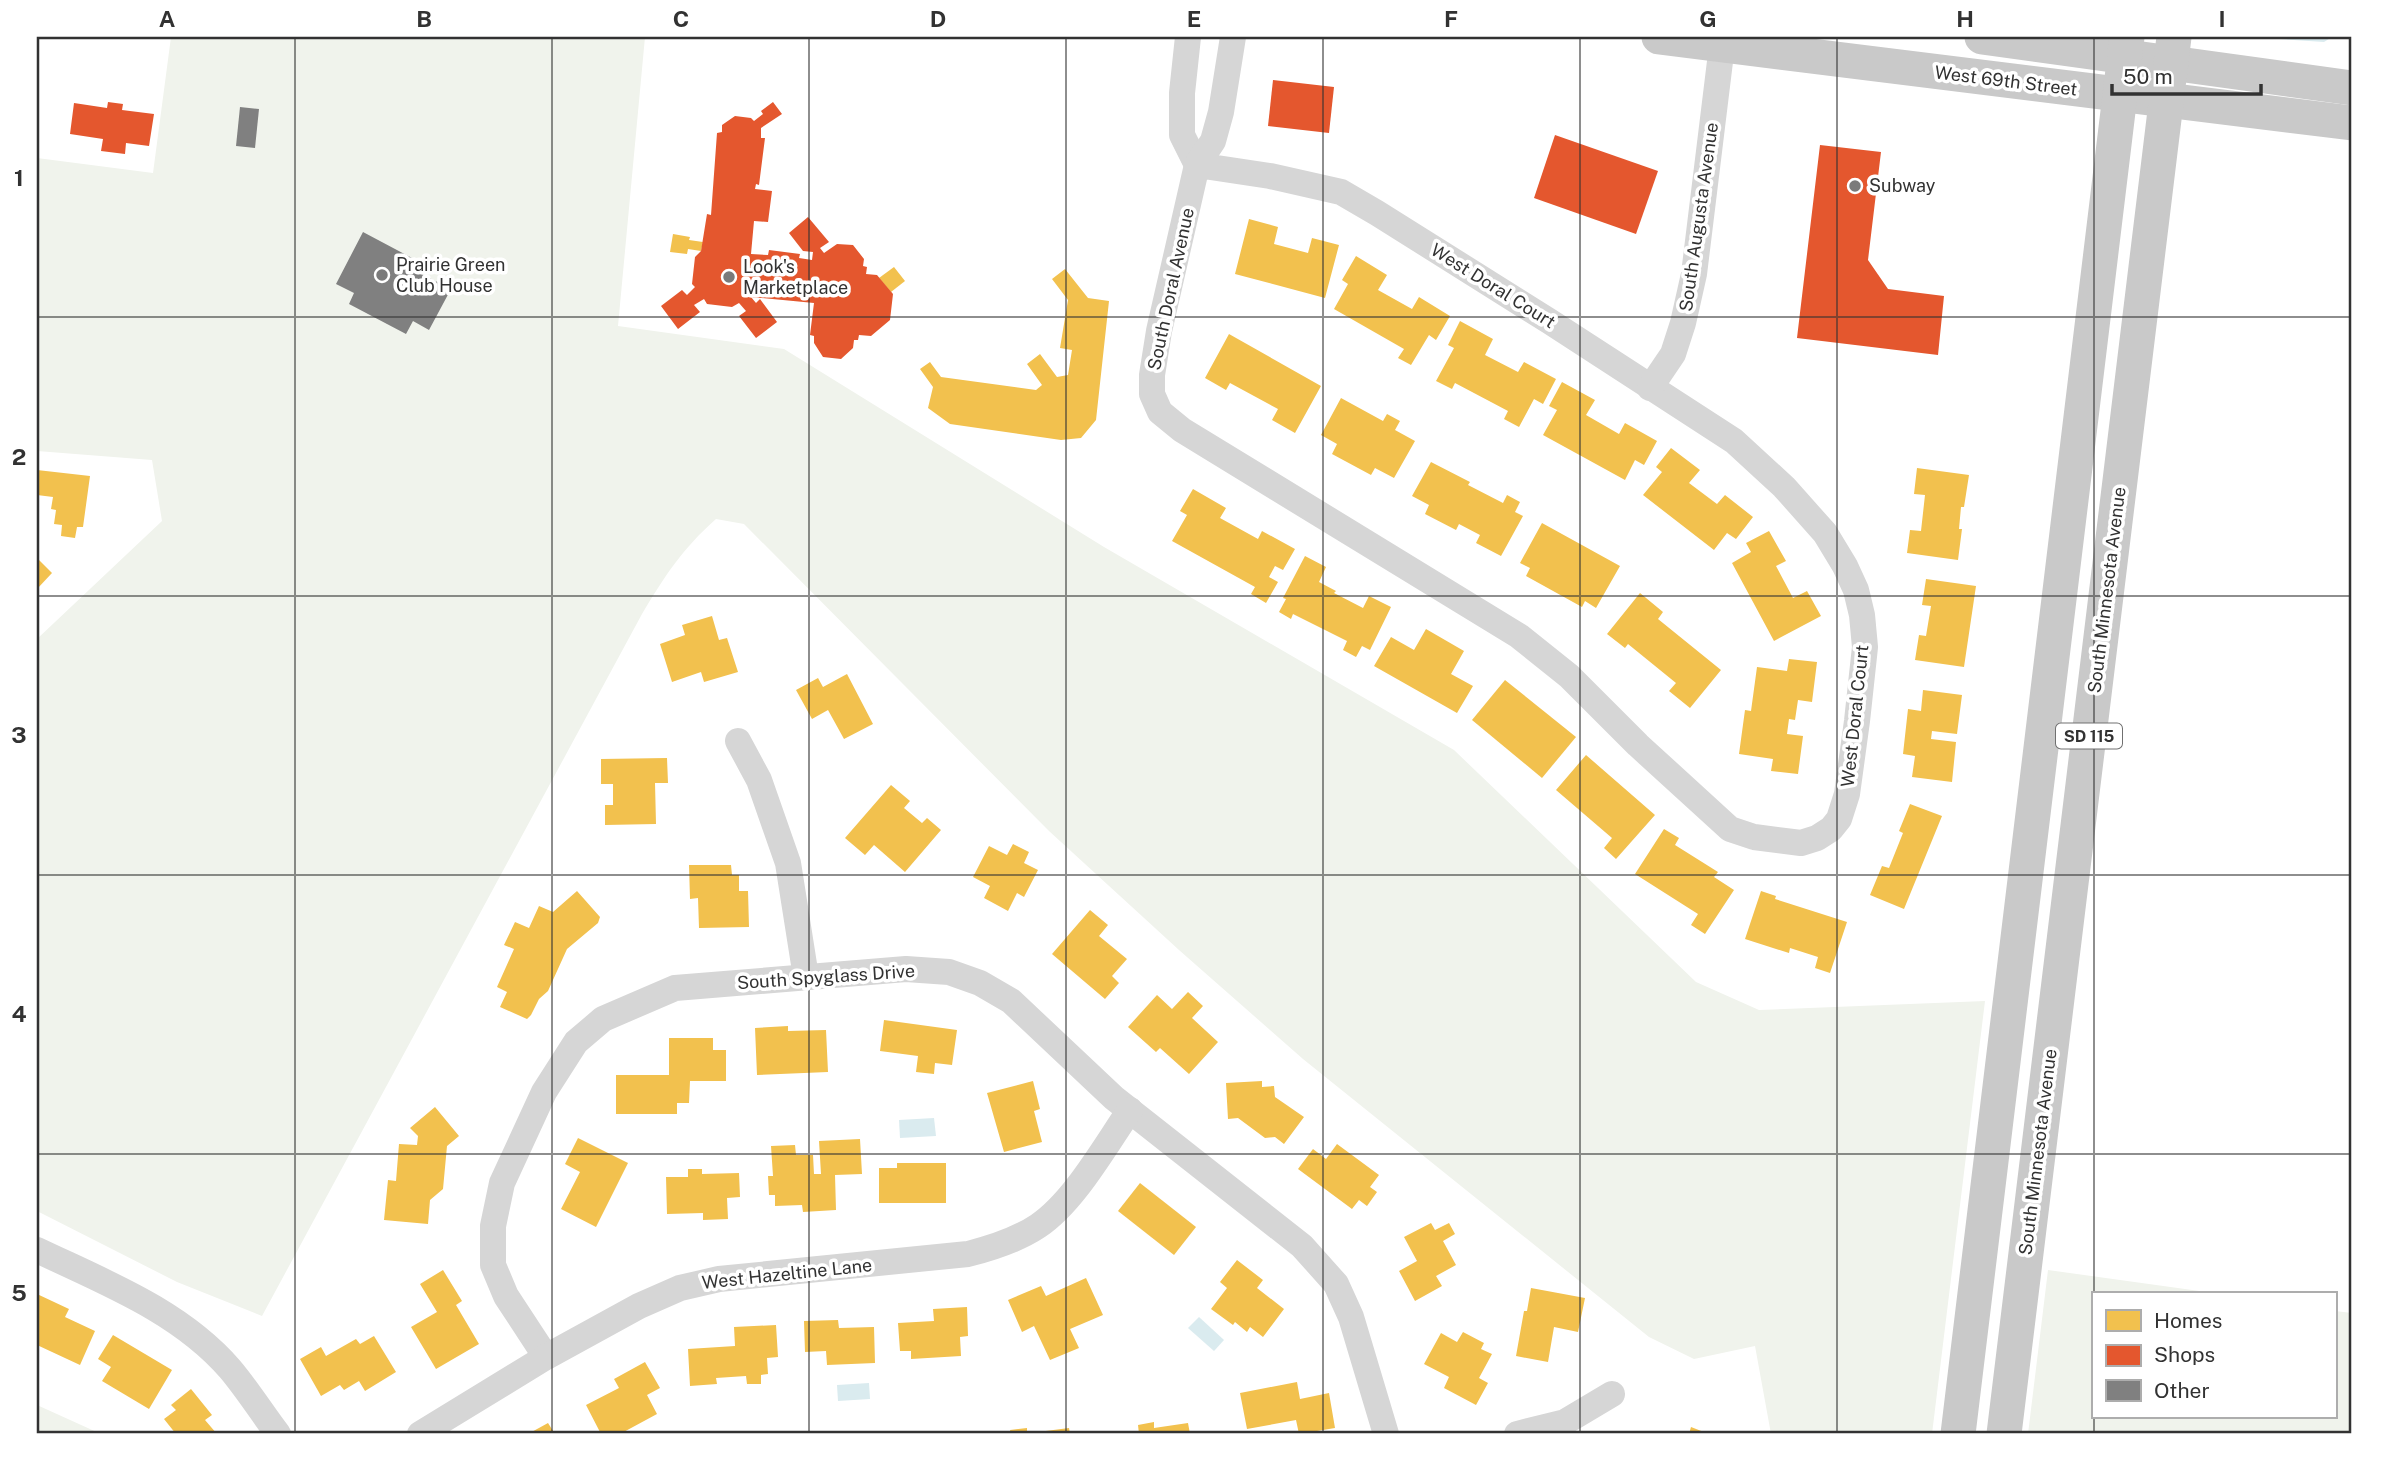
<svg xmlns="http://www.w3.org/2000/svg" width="2389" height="1471" font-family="'Public Sans',sans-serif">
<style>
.green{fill:#f0f3ec}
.water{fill:#daebef}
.homes{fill:#f2c14e}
.shops{fill:#e4572e}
.building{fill:#808080}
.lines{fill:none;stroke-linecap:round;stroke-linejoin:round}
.minor{stroke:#d6d6d6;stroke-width:26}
.major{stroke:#c9c9c9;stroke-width:35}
.grid{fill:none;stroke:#323232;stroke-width:2;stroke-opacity:0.55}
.poi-dot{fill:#7a7a7a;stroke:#fff;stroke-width:2.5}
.labels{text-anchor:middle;stroke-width:7;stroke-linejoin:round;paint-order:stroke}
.shield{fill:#fff;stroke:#707070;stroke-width:2}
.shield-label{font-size:16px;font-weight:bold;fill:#323232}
.street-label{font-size:18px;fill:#323232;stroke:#fff}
.poi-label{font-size:18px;fill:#323232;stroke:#fff;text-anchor:start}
.neatline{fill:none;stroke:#323232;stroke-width:2.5}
.grid-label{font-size:23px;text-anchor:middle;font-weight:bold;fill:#323232}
</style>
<rect width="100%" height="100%" fill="#fff"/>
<!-- green -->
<g class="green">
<path d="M 171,37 L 645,37 L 618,326 L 784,349 L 1104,547 L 1454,750 L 1696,982 L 1759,1010 L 1985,1001 L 1932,1434 L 1771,1434 L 1755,1346 L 1694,1359 L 1649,1337 L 1303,1059 L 1179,950 L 1049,831 L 744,524 L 716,519 C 683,548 664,577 642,614 L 262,1316 L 177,1282 L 37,1211 L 37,639 L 162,521 L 152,460 L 37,451 L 37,158 L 153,173 Z"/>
<path d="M 2048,1270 L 2221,1294 L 2093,1294 L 2093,1417 L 2335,1417 L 2335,1311 L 2352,1313 L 2352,1434 L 2028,1434 Z"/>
<path d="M 37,1405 L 101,1434 L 37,1434 Z"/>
</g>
<!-- water -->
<g class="water">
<path d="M 2249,37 L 2332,37 L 2324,42 Z"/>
<path d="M 934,1118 L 936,1136 L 900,1138 L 899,1120 Z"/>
<path d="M 1199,1317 L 1224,1340 L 1214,1351 L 1188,1328 Z"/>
<path d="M 869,1383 L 870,1399 L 838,1401 L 837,1385 Z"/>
</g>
<!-- homes -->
<g class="homes">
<path d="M 1249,219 L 1278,227 L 1274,244 L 1308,253 L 1312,238 L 1339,245 L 1325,298 L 1235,274 Z"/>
<path d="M 673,234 L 690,237 L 689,240 L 703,242 L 701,251 L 688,249 L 687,254 L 670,252 Z"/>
<path d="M 1356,256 L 1387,275 L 1378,290 L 1412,309 L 1419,297 L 1450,316 L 1436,340 L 1429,335 L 1411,365 L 1398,358 L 1404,349 L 1334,309 L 1348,284 L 1342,280 Z"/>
<path d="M 894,267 L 905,281 L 891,292 L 879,278 Z"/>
<path d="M 1065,269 L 1088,298 L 1109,301 L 1096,420 L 1081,438 L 1061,440 L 950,424 L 928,408 L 933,387 L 920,369 L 930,362 L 941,377 L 1036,390 L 1042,385 L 1027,364 L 1040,354 L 1057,377 L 1068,375 L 1072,350 L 1060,348 L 1068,300 L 1052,279 Z"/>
<path d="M 1460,321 L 1493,339 L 1485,355 L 1518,372 L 1524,362 L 1556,379 L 1543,404 L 1534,399 L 1519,427 L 1504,419 L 1508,411 L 1455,383 L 1452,389 L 1436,381 L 1454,348 L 1448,345 Z"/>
<path d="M 1229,334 L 1321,386 L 1295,433 L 1272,420 L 1278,409 L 1230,383 L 1226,390 L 1205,378 Z"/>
<path d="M 1562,382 L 1595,400 L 1586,415 L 1619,434 L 1625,423 L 1657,441 L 1644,465 L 1635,460 L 1625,480 L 1543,435 L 1557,410 L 1549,406 Z"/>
<path d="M 1341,398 L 1383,421 L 1387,414 L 1400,421 L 1395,430 L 1415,441 L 1394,478 L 1375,468 L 1371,475 L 1332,454 L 1337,444 L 1321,435 Z"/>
<path d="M 1671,448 L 1700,470 L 1689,483 L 1717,504 L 1725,495 L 1753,517 L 1736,539 L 1727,533 L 1714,550 L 1643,495 L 1662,472 L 1656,467 Z"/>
<path d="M 1431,462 L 1470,482 L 1468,485 L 1503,503 L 1507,495 L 1520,502 L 1515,512 L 1523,516 L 1501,556 L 1476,543 L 1480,535 L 1459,524 L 1456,530 L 1425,514 L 1429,505 L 1412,496 Z"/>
<path d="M 1917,468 L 1969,475 L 1964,507 L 1961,507 L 1959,529 L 1962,529 L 1958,560 L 1907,553 L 1910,530 L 1921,531 L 1925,495 L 1914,494 Z"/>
<path d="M 37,470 L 90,476 L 83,527 L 77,527 L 75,538 L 61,536 L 62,525 L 54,524 L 56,510 L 51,509 L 53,497 L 37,495 Z"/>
<path d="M 1193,489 L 1226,508 L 1220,518 L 1258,539 L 1262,531 L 1295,549 L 1283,570 L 1275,566 L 1269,577 L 1278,582 L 1266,603 L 1251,594 L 1255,587 L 1172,541 L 1187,515 L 1180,511 Z"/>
<path d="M 1542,523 L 1620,566 L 1596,608 L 1585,601 L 1582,607 L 1526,576 L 1530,568 L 1520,563 Z"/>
<path d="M 1769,531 L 1786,561 L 1776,566 L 1793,598 L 1807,591 L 1821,616 L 1774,641 L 1732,563 L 1751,552 L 1746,543 Z"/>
<path d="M 1305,556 L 1326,567 L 1319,582 L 1336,591 L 1334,593 L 1363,608 L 1369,596 L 1391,607 L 1370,650 L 1362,646 L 1356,657 L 1343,650 L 1347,641 L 1293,614 L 1291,619 L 1279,612 L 1286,599 L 1283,598 Z"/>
<path d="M 37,558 L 52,573 L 37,589 Z"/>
<path d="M 1926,579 L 1976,586 L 1964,667 L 1915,660 L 1919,635 L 1926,636 L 1931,606 L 1922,605 Z"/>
<path d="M 1640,593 L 1663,612 L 1658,619 L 1721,670 L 1690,708 L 1669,691 L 1676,683 L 1628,644 L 1625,648 L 1607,634 Z"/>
<path d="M 712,616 L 719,640 L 727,638 L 738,672 L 704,682 L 701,672 L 672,682 L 660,644 L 685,635 L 682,625 Z"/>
<path d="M 1426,629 L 1464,651 L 1451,674 L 1473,686 L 1457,713 L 1374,666 L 1391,637 L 1414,650 Z"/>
<path d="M 1789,659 L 1817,662 L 1812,702 L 1798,700 L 1795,720 L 1789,719 L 1787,734 L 1803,736 L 1798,774 L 1771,771 L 1773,759 L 1739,754 L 1745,710 L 1751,711 L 1757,667 L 1787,671 Z"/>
<path d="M 847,674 L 873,724 L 844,739 L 828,710 L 812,719 L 796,690 L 818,678 L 823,687 Z"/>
<path d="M 1505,680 L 1576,737 L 1542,778 L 1472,720 Z"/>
<path d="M 1923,690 L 1962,695 L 1957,734 L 1932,731 L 1931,739 L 1956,742 L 1952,782 L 1912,777 L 1915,756 L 1903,754 L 1908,709 L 1921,711 Z"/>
<path d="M 1586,755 L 1655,815 L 1616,859 L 1604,848 L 1612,838 L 1556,790 Z"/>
<path d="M 667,758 L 668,783 L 655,783 L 656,824 L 605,825 L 605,805 L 613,805 L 613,784 L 601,784 L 601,759 Z"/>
<path d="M 891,785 L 910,801 L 904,808 L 922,823 L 927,818 L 941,830 L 905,872 L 874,845 L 865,855 L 845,838 Z"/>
<path d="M 1910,804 L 1942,816 L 1904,909 L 1870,895 L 1882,866 L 1889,868 L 1903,833 L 1899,831 Z"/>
<path d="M 1664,829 L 1679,838 L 1675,845 L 1718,872 L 1714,877 L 1734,890 L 1705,934 L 1691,925 L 1698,914 L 1635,874 Z"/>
<path d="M 1013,844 L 1029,852 L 1024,863 L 1038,870 L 1024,897 L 1017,893 L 1008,911 L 984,898 L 990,886 L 973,877 L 989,846 L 1007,855 Z"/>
<path d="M 689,865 L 731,865 L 732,875 L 739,875 L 739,891 L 748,891 L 749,927 L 699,928 L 698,898 L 690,899 Z"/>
<path d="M 577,891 L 600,917 L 598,923 L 567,949 L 548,991 L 539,999 L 531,1015 L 527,1019 L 500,1007 L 507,992 L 497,987 L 514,949 L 504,945 L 515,922 L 529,928 L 539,906 L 553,912 Z"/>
<path d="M 1761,891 L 1776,896 L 1775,899 L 1847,922 L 1830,973 L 1815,968 L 1818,957 L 1790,948 L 1789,953 L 1745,939 Z"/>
<path d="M 1090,910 L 1108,925 L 1099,936 L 1127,959 L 1112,976 L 1119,983 L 1105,999 L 1052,954 Z"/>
<path d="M 1188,992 L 1203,1006 L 1192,1018 L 1218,1042 L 1189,1074 L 1160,1048 L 1156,1052 L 1128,1027 L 1157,995 L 1172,1009 Z"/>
<path d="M 884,1020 L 957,1030 L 952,1065 L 935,1063 L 934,1074 L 916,1072 L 918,1056 L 880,1051 Z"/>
<path d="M 788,1026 L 788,1031 L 826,1030 L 828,1072 L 757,1075 L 755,1028 Z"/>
<path d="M 669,1038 L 713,1038 L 713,1050 L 726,1050 L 726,1081 L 690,1081 L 689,1103 L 677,1103 L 677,1114 L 616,1114 L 616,1075 L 669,1075 Z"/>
<path d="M 1033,1081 L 1040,1109 L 1034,1111 L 1042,1142 L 1004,1152 L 987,1093 Z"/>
<path d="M 1262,1081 L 1262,1087 L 1274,1086 L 1275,1097 L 1304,1117 L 1284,1144 L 1275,1137 L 1265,1138 L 1238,1118 L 1228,1119 L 1226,1083 Z"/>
<path d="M 435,1107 L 459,1136 L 447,1146 L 443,1189 L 430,1200 L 428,1224 L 384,1220 L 388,1180 L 396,1181 L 399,1144 L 417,1145 L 418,1136 L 410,1128 Z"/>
<path d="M 578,1138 L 628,1163 L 596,1227 L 561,1209 L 580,1172 L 565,1164 Z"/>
<path d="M 860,1139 L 862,1174 L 835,1175 L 836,1210 L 803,1212 L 802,1205 L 775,1206 L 775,1195 L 769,1195 L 768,1176 L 773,1176 L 771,1146 L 795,1145 L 796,1155 L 813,1155 L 814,1174 L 821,1174 L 819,1141 Z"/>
<path d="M 1337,1144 L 1379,1175 L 1370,1187 L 1377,1192 L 1367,1206 L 1359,1200 L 1352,1209 L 1298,1169 L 1313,1149 L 1326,1159 Z"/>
<path d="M 897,1163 L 946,1163 L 946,1203 L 879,1203 L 879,1168 L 897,1168 Z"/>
<path d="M 688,1169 L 702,1169 L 702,1174 L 739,1173 L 740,1197 L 727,1198 L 728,1219 L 703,1220 L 703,1213 L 667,1214 L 666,1177 L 688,1177 Z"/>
<path d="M 1140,1183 L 1196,1227 L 1174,1255 L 1118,1211 Z"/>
<path d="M 1431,1223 L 1435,1230 L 1449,1223 L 1455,1234 L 1443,1241 L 1456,1265 L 1436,1276 L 1442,1286 L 1415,1301 L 1399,1271 L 1417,1261 L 1404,1237 Z"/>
<path d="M 1237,1260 L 1263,1280 L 1257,1288 L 1284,1309 L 1263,1337 L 1250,1327 L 1247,1332 L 1235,1322 L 1233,1325 L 1211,1309 L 1227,1288 L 1220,1282 Z"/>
<path d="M 443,1270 L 462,1301 L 456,1305 L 479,1344 L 436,1369 L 411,1327 L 437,1312 L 420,1284 Z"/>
<path d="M 1086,1278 L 1103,1315 L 1070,1329 L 1079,1348 L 1050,1360 L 1034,1326 L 1022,1332 L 1008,1300 L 1041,1286 L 1046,1296 Z"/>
<path d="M 1531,1288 L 1585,1298 L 1578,1332 L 1554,1327 L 1548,1362 L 1516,1356 L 1524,1311 L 1527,1311 Z"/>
<path d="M 37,1294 L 69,1309 L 65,1317 L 95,1331 L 80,1365 L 37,1345 Z"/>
<path d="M 967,1307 L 968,1336 L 960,1337 L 961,1356 L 911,1359 L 911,1351 L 900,1351 L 898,1323 L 934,1321 L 933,1309 Z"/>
<path d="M 838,1320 L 839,1328 L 874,1327 L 875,1363 L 827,1365 L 826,1351 L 805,1352 L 804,1321 Z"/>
<path d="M 776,1325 L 778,1357 L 767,1358 L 768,1374 L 761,1375 L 761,1384 L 747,1384 L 746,1376 L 716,1378 L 717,1384 L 690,1386 L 688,1349 L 735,1346 L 734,1327 Z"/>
<path d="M 1463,1332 L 1484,1343 L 1481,1349 L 1492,1354 L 1479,1378 L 1488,1383 L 1476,1405 L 1444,1388 L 1449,1377 L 1424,1364 L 1441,1333 L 1457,1342 Z"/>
<path d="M 113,1335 L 172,1370 L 149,1409 L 102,1381 L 111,1367 L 98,1359 Z"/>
<path d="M 374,1336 L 396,1372 L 365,1391 L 359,1381 L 344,1390 L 340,1385 L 321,1396 L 300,1359 L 321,1347 L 326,1356 L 356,1339 L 360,1344 Z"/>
<path d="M 645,1362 L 660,1388 L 647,1395 L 657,1414 L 620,1434 L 601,1434 L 586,1405 L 619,1388 L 614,1379 Z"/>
<path d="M 1297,1382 L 1300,1399 L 1329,1393 L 1335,1428 L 1299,1434 L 1296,1420 L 1247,1429 L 1240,1393 Z"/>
<path d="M 191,1389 L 212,1415 L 205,1420 L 217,1434 L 176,1434 L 164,1419 L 176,1410 L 171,1405 Z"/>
<path d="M 1154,1422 L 1154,1428 L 1188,1423 L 1190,1434 L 1139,1434 L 1138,1425 Z"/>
<path d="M 548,1423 L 555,1434 L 528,1434 Z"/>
<path d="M 1691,1427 L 1709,1434 L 1689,1434 Z"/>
<path d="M 1027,1428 L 1027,1434 L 1011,1434 L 1010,1430 Z"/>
<path d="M 1069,1428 L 1070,1434 L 1031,1434 L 1030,1433 Z"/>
</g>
<!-- shops -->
<g class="shops">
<path d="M 1273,80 L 1334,87 L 1329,133 L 1268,126 Z"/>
<path d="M 108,102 L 123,104 L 122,110 L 154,114 L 149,146 L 126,143 L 125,154 L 101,151 L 103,139 L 70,134 L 74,103 L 107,108 Z"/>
<path d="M 773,102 L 782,114 L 761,128 L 761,138 L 765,138 L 759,185 L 756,184 L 755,189 L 772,191 L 768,222 L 754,221 L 751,254 L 768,255 L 769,250 L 800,254 L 799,258 L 812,260 L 813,252 L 803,251 L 789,233 L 808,217 L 829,242 L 820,248 L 824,253 L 837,244 L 853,245 L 864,259 L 863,266 L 867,267 L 866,274 L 877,275 L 893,294 L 890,320 L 871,336 L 859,335 L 858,340 L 854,340 L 853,348 L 841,359 L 823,357 L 814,343 L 814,336 L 810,335 L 814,303 L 751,297 L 756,303 L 760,299 L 777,322 L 756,338 L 739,316 L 746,311 L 739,303 L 732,307 L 707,304 L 704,299 L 694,305 L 700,312 L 678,329 L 661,306 L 682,290 L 687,295 L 695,287 L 692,284 L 695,257 L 701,251 L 707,214 L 711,215 L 717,133 L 722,132 L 722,125 L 735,116 L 751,118 L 754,121 L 763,114 L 761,111 Z"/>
<path d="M 1555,135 L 1658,171 L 1636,234 L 1534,198 Z"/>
<path d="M 1820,145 L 1881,152 L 1868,260 L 1888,289 L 1944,296 L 1938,355 L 1797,338 Z"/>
</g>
<!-- building -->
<g class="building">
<path d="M 240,107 L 259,109 L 255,148 L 236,146 Z"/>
<path d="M 363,232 L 412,258 L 408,267 L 451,289 L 429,330 L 413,321 L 406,334 L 349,304 L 354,293 L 336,284 Z"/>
</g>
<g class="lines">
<!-- minor -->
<g class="minor">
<path d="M 1188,37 L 1182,93 L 1182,135 L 1197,165"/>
<path d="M 1197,165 L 1270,176 L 1341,192 L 1377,213 L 1549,321 L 1734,441 L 1784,487 L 1825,533 L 1845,566 L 1856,590 L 1862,615 L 1865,647 L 1857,721 L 1847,794 L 1839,819 L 1831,829 L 1817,838 L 1801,843 L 1754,837 L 1730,829 L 1638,745 L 1569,676 L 1519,636 L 1182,430 L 1160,412 L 1152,394 L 1152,375 L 1159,331 L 1197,165 L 1213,141 L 1221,112 L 1233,37"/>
<path d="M 1650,388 L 1673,354 L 1683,323 L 1694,274 L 1723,37"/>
<path d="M 738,741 L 759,780 L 788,863 L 806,977"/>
<path d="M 37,1250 C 104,1282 180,1311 230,1369 C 247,1389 262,1413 278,1434"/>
<path d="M 546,1357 L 506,1296 L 493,1265 L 493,1226 L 502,1183 L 544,1092 L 576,1042 L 603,1019 L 675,988 L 906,969 L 949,972 L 980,983 L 1011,1001 L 1114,1098 L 1302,1246 L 1336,1284 L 1351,1317 L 1386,1434"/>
<path d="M 420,1434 L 546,1357 L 639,1306 L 680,1288 L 719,1279 L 968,1254 C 992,1248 1017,1240 1038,1226 C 1074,1202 1105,1146 1130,1110"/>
<path d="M 1517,1434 L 1565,1422 L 1612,1394"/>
</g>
<!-- major -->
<g class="major">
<path d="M 1659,37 L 2352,123"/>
<path d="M 1982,37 L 2352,88"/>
<path d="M 1958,1434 L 2127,37"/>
<path d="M 2004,1434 L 2174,37"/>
</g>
</g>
<!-- grid -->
<path class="grid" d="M 295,37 L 295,1434M 552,37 L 552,1434M 809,37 L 809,1434M 1066,37 L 1066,1434M 1323,37 L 1323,1434M 1580,37 L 1580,1434M 1837,37 L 1837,1434M 2094,37 L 2094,1294M 37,317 L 2352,317M 37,596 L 2352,596M 37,875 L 2352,875M 37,1154 L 2352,1154M 2094,1417 L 2094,1434"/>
<!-- markers -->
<g class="poi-dot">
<circle cx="1855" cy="186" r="7"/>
<circle cx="382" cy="275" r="7"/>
<circle cx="729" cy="277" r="7"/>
</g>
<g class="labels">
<!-- shield labels -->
<rect class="shield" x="2056" y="723.5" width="66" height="25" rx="5"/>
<g class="shield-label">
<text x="2089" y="742">SD 115</text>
</g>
<!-- street labels -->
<g class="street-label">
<text transform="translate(2006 81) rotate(7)" y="6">West 69th Street</text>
<text transform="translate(1699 217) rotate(-82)" y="6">South Augusta Avenue</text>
<text transform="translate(1493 286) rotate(32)" y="6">West Doral Court</text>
<text transform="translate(1171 289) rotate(-78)" y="6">South Doral Avenue</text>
<text transform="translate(2107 590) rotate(-83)" y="6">South Minnesota Avenue</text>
<text transform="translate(1855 716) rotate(-84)" y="6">West Doral Court</text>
<text transform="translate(826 977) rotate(-4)" y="6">South Spyglass Drive</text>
<text transform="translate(2038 1152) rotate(-83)" y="6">South Minnesota Avenue</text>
<text transform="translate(787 1274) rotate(-6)" y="6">West Hazeltine Lane</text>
</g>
<!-- poi labels -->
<g class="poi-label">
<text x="1869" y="192">Subway</text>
<text x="396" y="271">Prairie Green<tspan x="396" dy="21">Club House</tspan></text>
<text x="743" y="273">Look's<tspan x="743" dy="21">Marketplace</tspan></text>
</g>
</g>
<!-- border -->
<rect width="2389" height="1471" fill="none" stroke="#ffffff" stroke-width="77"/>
<!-- legend -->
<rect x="2092" y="1292" width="245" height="126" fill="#ffffff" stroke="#adadad" stroke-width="2"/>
<rect x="2106" y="1310" width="35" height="21" fill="#f2c14e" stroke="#adadad" stroke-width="2"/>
<text x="2154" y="1328" font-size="21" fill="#323232">Homes</text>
<rect x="2106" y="1345" width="35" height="21" fill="#e4572e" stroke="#adadad" stroke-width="2"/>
<text x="2154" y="1362" font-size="21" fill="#323232">Shops</text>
<rect x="2106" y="1380" width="35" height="21" fill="#808080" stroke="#adadad" stroke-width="2"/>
<text x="2154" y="1398" font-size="21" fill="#323232">Other</text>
<!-- scale -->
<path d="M2112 84v10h149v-10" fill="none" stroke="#323232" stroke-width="3.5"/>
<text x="2123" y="84" font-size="21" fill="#323232" stroke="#ffffff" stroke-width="5" paint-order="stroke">50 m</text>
<rect x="38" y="38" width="2312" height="1394" class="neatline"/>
<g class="grid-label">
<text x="167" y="27">A</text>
<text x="424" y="27">B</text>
<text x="681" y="27">C</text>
<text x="938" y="27">D</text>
<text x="1194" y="27">E</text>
<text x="1451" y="27">F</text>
<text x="1708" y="27">G</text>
<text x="1965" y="27">H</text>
<text x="2222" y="27">I</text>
<text x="19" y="186">1</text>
<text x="19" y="465">2</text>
<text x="19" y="743">3</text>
<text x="19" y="1022">4</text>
<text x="19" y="1301">5</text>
</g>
</svg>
